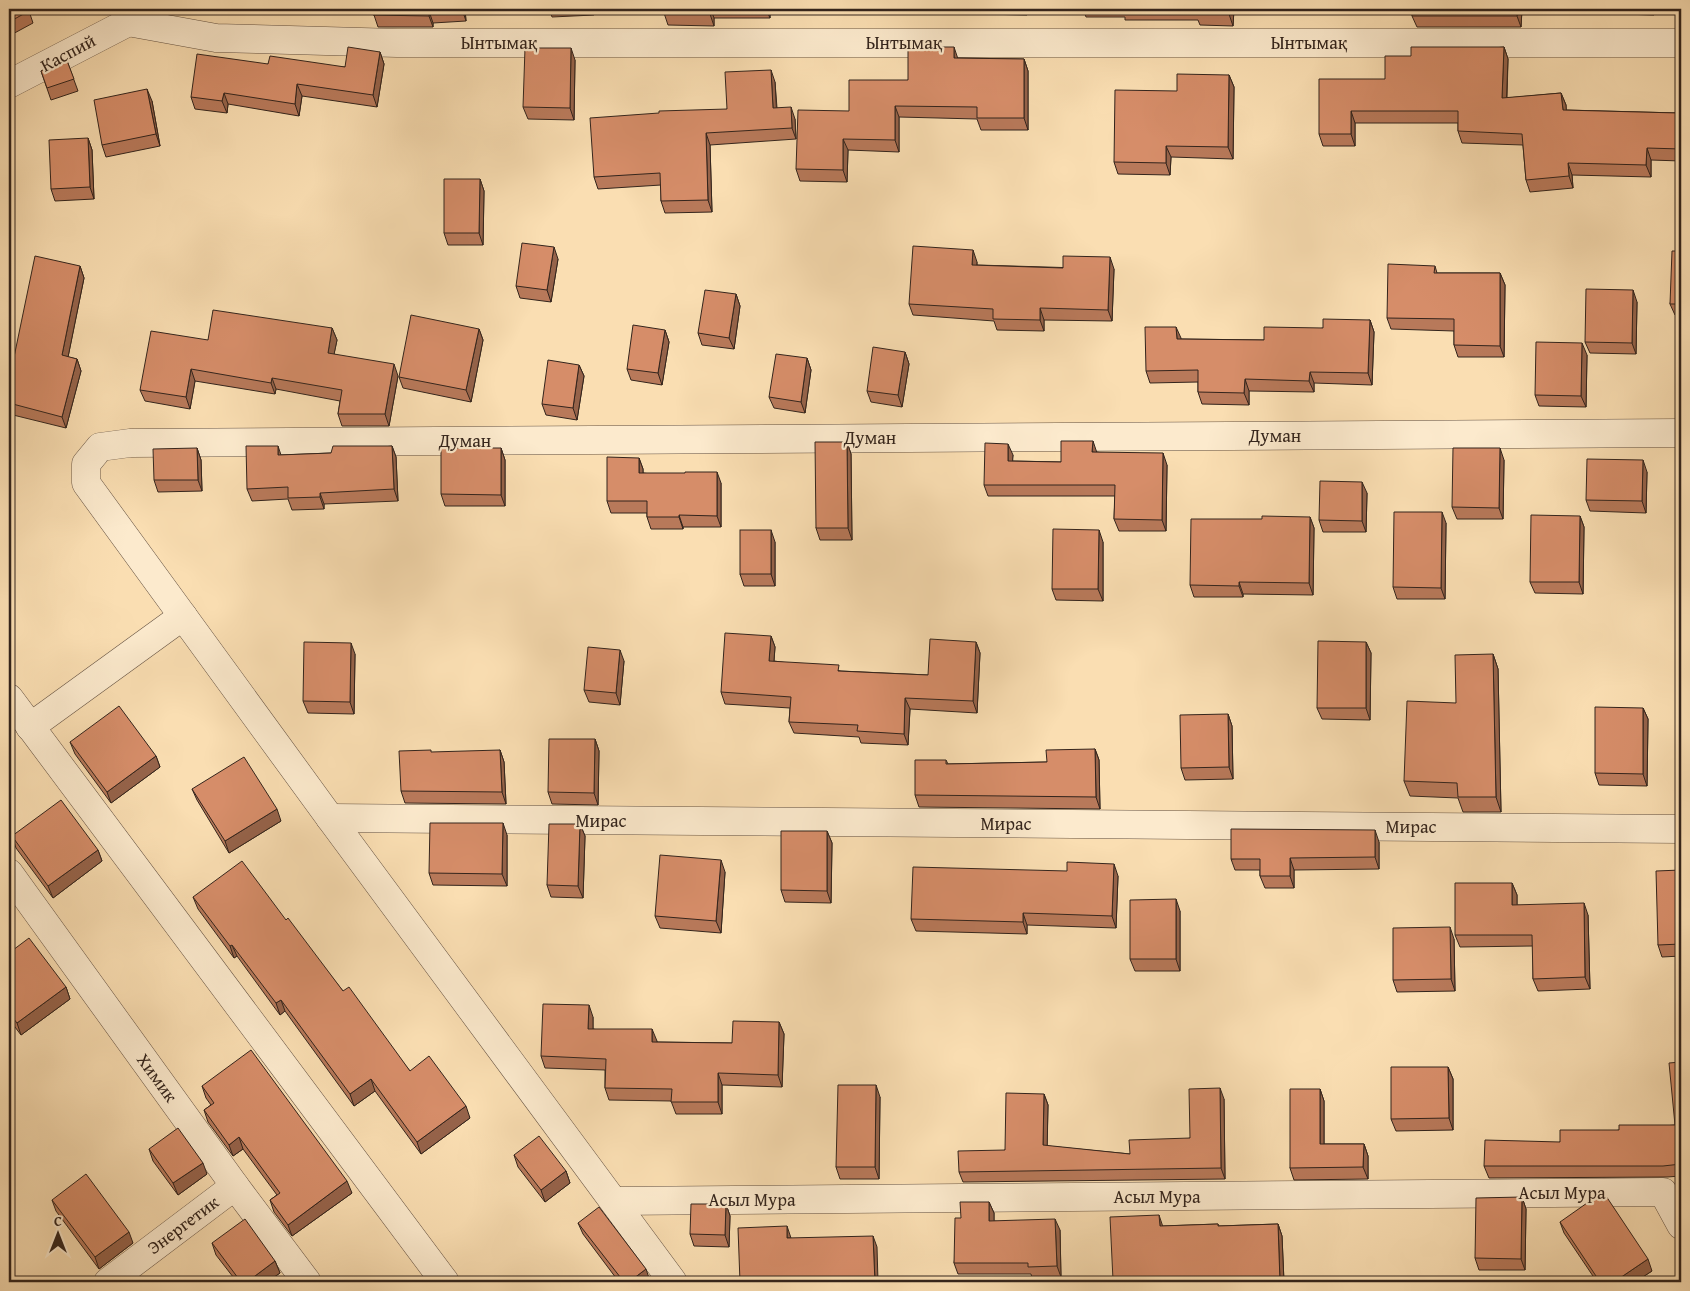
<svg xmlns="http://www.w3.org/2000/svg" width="1690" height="1291" font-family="'Gentium Book Plus',serif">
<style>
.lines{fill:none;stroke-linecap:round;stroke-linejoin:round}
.minor-casing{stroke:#655242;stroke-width:29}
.minor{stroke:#fceacd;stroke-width:28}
.wall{fill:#b8795a;stroke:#33241c}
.shaded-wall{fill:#96634a;stroke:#33241c}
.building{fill:#d68d69;stroke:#33241c}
.labels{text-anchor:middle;stroke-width:4.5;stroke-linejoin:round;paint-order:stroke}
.street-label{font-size:18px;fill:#33241c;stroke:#fceacd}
</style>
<rect width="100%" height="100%" fill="#fadeb2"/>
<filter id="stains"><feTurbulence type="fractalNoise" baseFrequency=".004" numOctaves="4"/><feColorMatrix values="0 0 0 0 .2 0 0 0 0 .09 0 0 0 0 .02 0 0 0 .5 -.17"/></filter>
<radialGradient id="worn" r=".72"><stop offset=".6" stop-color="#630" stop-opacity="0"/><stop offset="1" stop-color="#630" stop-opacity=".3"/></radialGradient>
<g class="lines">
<defs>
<g id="minor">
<path d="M 128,22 L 216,38 L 397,43 L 1681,43"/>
<path d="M 9,84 L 144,14"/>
<path d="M 9,698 L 445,1282"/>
<path d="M 30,727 L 183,616"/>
<path d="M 330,818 L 1681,829"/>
<path d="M 9,873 L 235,1186 L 307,1282"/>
<path d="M 614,1201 L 1663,1192 L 1681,1225"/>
<path d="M 108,1282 L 235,1186"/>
<path d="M 673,1282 L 330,818 L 86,483 L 86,464 L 100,447 L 130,443 L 1681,433"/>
</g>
</defs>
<!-- minor casing -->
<use href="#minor" class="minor-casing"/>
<!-- minor -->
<use href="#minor" class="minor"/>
</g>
<!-- wall -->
<g class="wall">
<path d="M 9,9 L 29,11 L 33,23 L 9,36 Z"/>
<path d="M 372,9 L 465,9 L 466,21 L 433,23 L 433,27 L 378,27 Z"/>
<path d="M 549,9 L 591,9 L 594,15 L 552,17 Z"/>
<path d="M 664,9 L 770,9 L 770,18 L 714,18 L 714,26 L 668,25 L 664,13 Z"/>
<path d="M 978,9 L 1027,9 L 1027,15 L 980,14 Z"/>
<path d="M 1083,9 L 1234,9 L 1233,26 L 1200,25 L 1198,20 L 1125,20 L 1125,17 L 1086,17 Z"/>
<path d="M 1413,9 L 1522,9 L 1521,27 L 1417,27 L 1412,16 Z"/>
<path d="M 1620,9 L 1654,9 L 1654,15 L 1622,14 Z"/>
<path d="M 1504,47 L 1508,59 L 1507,98 L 1561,93 L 1566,105 L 1566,110 L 1678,113 L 1681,65 L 1681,161 L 1651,160 L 1651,177 L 1572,175 L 1573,188 L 1530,192 L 1526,180 L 1523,145 L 1462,143 L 1458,131 L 1458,123 L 1355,123 L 1355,146 L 1323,146 L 1319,134 L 1385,79 L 1411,56 Z"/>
<path d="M 380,52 L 384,64 L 377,107 L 302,96 L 299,116 L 228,104 L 227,113 L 195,109 L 191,97 L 268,64 L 345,67 Z"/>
<path d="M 66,58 L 78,91 L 51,100 L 41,71 Z"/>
<path d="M 958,58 L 1024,59 L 1028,71 L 1028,130 L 981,130 L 977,119 L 899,117 L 899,152 L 848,150 L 847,182 L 800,181 L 796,169 L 849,111 L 908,80 Z"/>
<path d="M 575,60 L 574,120 L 528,119 L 523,107 Z"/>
<path d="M 1229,75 L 1234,87 L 1233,159 L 1171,157 L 1170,175 L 1118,174 L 1114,162 L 1177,91 Z"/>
<path d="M 775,82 L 777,108 L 795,119 L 796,139 L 710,145 L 712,212 L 665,213 L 661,201 L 661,185 L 598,189 L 594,177 L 727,109 Z"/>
<path d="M 152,101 L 160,146 L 106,157 L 102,145 Z"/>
<path d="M 88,138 L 92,150 L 94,199 L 55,201 L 51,189 Z"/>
<path d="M 480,179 L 484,191 L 483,245 L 448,245 L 444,233 Z"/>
<path d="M 1681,251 L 1681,315 L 1675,315 L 1670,304 Z"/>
<path d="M 558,259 L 551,302 L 520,298 L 516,286 Z"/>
<path d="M 977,262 L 977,265 L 1114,269 L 1112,321 L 1044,320 L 1044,331 L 997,330 L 994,321 L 913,315 L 909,304 Z"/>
<path d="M 80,266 L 84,278 L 68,357 L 77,359 L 81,371 L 66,428 L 9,414 L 9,356 L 13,362 Z"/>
<path d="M 1435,266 L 1437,273 L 1500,273 L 1505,285 L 1504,357 L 1458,357 L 1454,345 L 1454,331 L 1391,329 L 1387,318 Z"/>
<path d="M 736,294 L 740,306 L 734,349 L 702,345 L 698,333 Z"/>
<path d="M 1637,302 L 1636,354 L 1590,353 L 1585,342 Z"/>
<path d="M 1370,320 L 1374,332 L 1372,385 L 1314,383 L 1314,392 L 1249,391 L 1249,405 L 1202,404 L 1198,392 L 1198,382 L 1150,383 L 1146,371 L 1181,339 L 1264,340 L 1323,328 Z"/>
<path d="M 332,328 L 337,340 L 334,354 L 398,376 L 389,426 L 342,426 L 338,414 L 340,401 L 276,389 L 275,394 L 195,381 L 190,409 L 145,401 L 140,390 L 208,340 Z"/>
<path d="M 479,329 L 483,340 L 471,402 L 403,388 L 399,377 Z"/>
<path d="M 665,330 L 669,342 L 662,385 L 631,380 L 627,369 Z"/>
<path d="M 905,352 L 909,364 L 902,407 L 871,402 L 867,391 Z"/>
<path d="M 1587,355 L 1586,407 L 1539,406 L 1535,395 Z"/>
<path d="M 807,358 L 811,370 L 805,413 L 774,408 L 769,397 Z"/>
<path d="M 579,365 L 584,376 L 577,420 L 546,415 L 542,404 Z"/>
<path d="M 847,442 L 851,454 L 852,540 L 820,540 L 816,528 Z"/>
<path d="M 392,446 L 396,457 L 398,501 L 324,504 L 324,509 L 292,510 L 288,499 L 252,501 L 247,489 L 281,455 L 331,453 Z"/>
<path d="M 197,448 L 201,460 L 202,491 L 158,492 L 154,480 Z"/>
<path d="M 501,448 L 505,460 L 505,506 L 445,506 L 441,494 Z"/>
<path d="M 1097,452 L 1167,465 L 1166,531 L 1119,531 L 1114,519 L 1115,496 L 988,496 L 984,485 L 1013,455 L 1012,461 L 1061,462 Z"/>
<path d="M 639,458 L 643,469 L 643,473 L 721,483 L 721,527 L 683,527 L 683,529 L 651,529 L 647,517 L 647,513 L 611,513 L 607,501 Z"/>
<path d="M 1504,460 L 1503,519 L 1457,519 L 1452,507 Z"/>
<path d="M 1647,472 L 1646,513 L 1590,511 L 1586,500 Z"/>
<path d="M 1367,493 L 1366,532 L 1323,532 L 1319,520 Z"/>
<path d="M 1580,516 L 1584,527 L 1583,594 L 1535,593 L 1530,582 Z"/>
<path d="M 1310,517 L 1314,528 L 1313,595 L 1243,594 L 1243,597 L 1194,597 L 1190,585 Z"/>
<path d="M 1446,523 L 1445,599 L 1397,599 L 1393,587 Z"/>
<path d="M 775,542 L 775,586 L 744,586 L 740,574 Z"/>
<path d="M 1103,542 L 1103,601 L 1056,600 L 1052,589 Z"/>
<path d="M 771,636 L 775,647 L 774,661 L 841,671 L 928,675 L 976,642 L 980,653 L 977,713 L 910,709 L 908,745 L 861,743 L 859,737 L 794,733 L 789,722 L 790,708 L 725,704 L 721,692 Z"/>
<path d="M 1366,642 L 1371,653 L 1370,720 L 1322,719 L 1317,708 Z"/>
<path d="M 355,654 L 354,714 L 308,713 L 303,701 Z"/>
<path d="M 1493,654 L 1498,669 L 1501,812 L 1463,812 L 1458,798 L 1410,796 L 1404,781 L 1456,703 Z"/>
<path d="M 624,661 L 620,705 L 589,702 L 584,690 Z"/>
<path d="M 1643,708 L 1648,719 L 1647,786 L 1599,785 L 1595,773 Z"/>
<path d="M 1228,714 L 1232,726 L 1233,779 L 1185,780 L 1181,768 Z"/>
<path d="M 595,739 L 599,751 L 598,805 L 552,804 L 548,792 Z"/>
<path d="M 70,742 L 156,756 L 160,767 L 111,803 L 75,754 Z"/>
<path d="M 1095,749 L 1099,760 L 1100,809 L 919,807 L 915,795 L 946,760 L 948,764 L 1047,762 Z"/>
<path d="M 500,750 L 504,762 L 506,804 L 405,803 L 401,791 Z"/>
<path d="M 192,789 L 281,821 L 229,853 L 197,800 Z"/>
<path d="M 580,824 L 585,836 L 583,898 L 551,897 L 547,885 Z"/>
<path d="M 827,831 L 832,843 L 831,903 L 785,902 L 781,890 Z"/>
<path d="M 507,835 L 507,886 L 433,885 L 429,873 Z"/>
<path d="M 12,836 L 98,850 L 102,861 L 53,898 L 16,848 Z"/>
<path d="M 1379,842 L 1379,869 L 1294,870 L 1294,888 L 1265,888 L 1260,876 L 1260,870 L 1235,870 L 1231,859 Z"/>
<path d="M 1681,870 L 1681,956 L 1662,957 L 1658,945 Z"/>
<path d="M 725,872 L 721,933 L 660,928 L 655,916 Z"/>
<path d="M 1118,876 L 1116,928 L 1027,925 L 1027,934 L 916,931 L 911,919 Z"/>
<path d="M 1512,883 L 1517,895 L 1517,905 L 1588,915 L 1590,989 L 1538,991 L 1533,979 L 1533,946 L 1460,947 L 1455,935 Z"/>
<path d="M 193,897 L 286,920 L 343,991 L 410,1071 L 470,1118 L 421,1154 L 375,1091 L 354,1106 L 285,1011 L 280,1015 L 237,956 L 234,958 L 198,909 Z"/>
<path d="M 1180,911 L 1180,971 L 1135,971 L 1130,959 Z"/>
<path d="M 1454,939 L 1455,991 L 1397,992 L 1393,980 Z"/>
<path d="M 9,953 L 66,987 L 70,999 L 21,1035 L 9,1019 Z"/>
<path d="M 593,1017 L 593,1029 L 657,1041 L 657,1042 L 732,1043 L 779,1022 L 784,1034 L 782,1087 L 722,1085 L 722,1114 L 676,1114 L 671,1101 L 609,1100 L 605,1088 L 605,1070 L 545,1068 L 541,1056 Z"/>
<path d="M 1681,1062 L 1681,1176 L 1667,1177 L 1489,1178 L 1484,1166 L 1560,1142 L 1619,1130 L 1675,1125 Z"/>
<path d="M 1448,1067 L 1453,1079 L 1453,1130 L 1396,1131 L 1391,1119 Z"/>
<path d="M 202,1086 L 352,1193 L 292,1236 L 274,1212 L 270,1200 L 277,1195 L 243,1149 L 233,1156 L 208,1122 L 204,1110 L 211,1105 L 206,1098 Z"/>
<path d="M 1320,1089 L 1324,1101 L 1324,1144 L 1364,1144 L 1368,1156 L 1368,1179 L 1294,1180 L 1290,1168 Z"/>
<path d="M 1044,1094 L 1048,1105 L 1047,1146 L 1130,1154 L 1190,1138 L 1224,1099 L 1225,1179 L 963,1182 L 959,1172 L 1005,1150 Z"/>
<path d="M 880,1097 L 879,1179 L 840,1179 L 836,1167 Z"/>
<path d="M 149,1149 L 207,1174 L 178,1195 L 153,1161 Z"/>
<path d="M 514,1155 L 566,1171 L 570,1183 L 545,1202 L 518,1167 Z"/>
<path d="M 1522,1197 L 1526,1209 L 1525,1270 L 1479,1270 L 1475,1258 Z"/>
<path d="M 52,1200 L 133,1243 L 99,1269 L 56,1211 Z"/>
<path d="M 989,1202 L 994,1213 L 994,1221 L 1060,1230 L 1061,1277 L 1032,1278 L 1031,1274 L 958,1274 L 954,1263 L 961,1218 Z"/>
<path d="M 726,1204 L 730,1216 L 729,1247 L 694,1246 L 690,1234 Z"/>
<path d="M 1560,1222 L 1652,1271 L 1635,1282 L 1597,1282 L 1564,1233 Z"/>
<path d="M 578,1223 L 650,1281 L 648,1282 L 619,1282 L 583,1234 Z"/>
<path d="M 1218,1224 L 1219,1226 L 1278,1224 L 1282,1236 L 1284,1282 L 1114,1282 L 1113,1280 L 1163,1226 Z"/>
<path d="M 212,1243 L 275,1261 L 280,1273 L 267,1282 L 237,1282 L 216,1255 Z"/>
</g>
<!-- shaded-wall -->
<g class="shaded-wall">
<path d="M 462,9 L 465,9 L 466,21 Z"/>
<path d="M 710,9 L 711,9 L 714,18 L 714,26 L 710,14 Z"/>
<path d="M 766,9 L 770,9 L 770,18 Z"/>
<path d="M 1229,9 L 1234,9 L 1233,26 L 1229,14 Z"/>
<path d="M 1517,9 L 1522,9 L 1521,27 L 1517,16 Z"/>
<path d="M 1652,9 L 1654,9 L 1654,15 Z"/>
<path d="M 429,11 L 433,23 L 433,27 L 429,16 Z"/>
<path d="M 954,47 L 958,59 L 954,58 Z"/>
<path d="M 1504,47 L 1508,59 L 1506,110 L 1502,98 Z"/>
<path d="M 571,48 L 575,60 L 574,120 L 570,108 Z"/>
<path d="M 380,52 L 384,64 L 377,107 L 373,95 Z"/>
<path d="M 1024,59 L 1028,71 L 1028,130 L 1024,118 Z"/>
<path d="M 771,70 L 775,82 L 777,119 L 773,108 Z"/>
<path d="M 1229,75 L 1234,87 L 1233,159 L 1228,147 Z"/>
<path d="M 297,84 L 302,96 L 299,116 L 295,104 Z"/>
<path d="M 147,89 L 152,101 L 160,146 L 156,134 Z"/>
<path d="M 224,93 L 228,104 L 227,113 L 222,101 Z"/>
<path d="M 1561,93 L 1566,105 L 1567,122 L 1563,110 Z"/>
<path d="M 895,106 L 899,117 L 899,152 L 895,140 Z"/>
<path d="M 791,107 L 795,119 L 796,139 L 792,128 Z"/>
<path d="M 1351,111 L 1355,123 L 1355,146 L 1351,134 Z"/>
<path d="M 706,133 L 710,145 L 712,212 L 708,200 Z"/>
<path d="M 88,138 L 92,150 L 94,199 L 90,187 Z"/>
<path d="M 843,139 L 848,150 L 847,182 L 843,170 Z"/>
<path d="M 1166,146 L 1171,157 L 1170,175 L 1166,163 Z"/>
<path d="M 1647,148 L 1651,160 L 1651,177 L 1646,165 Z"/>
<path d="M 1568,163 L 1572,175 L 1573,188 L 1569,176 Z"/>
<path d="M 480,179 L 484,191 L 483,245 L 479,233 Z"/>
<path d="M 554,247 L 558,259 L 551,302 L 547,290 Z"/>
<path d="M 973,250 L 977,262 L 976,276 L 972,265 Z"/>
<path d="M 1110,257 L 1114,269 L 1112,321 L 1108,310 Z"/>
<path d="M 80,266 L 84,278 L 66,367 L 62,355 Z"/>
<path d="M 1500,273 L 1505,285 L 1504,357 L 1500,346 Z"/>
<path d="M 1633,290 L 1637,302 L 1636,354 L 1632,343 Z"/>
<path d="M 736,294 L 740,306 L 734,349 L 729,338 Z"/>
<path d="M 1040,308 L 1044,320 L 1044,331 L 1040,320 Z"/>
<path d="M 1370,320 L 1374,332 L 1372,385 L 1368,373 Z"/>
<path d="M 1176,327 L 1181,338 L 1181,350 L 1177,339 Z"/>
<path d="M 332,328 L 337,340 L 332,364 L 328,353 Z"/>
<path d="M 479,329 L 483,340 L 471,402 L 466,390 Z"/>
<path d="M 665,330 L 669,342 L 662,385 L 658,373 Z"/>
<path d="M 1582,343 L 1587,355 L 1586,407 L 1581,396 Z"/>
<path d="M 905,352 L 909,364 L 902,407 L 898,395 Z"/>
<path d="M 807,358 L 811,370 L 805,413 L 801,402 Z"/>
<path d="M 77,359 L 81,371 L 66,428 L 62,417 Z"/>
<path d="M 394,364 L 398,376 L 389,426 L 385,414 Z"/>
<path d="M 579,365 L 584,376 L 577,420 L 573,408 Z"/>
<path d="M 191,369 L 195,381 L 190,409 L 186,397 Z"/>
<path d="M 1310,372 L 1314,383 L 1314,392 L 1309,381 Z"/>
<path d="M 272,378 L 276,389 L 275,394 L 271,383 Z"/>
<path d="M 1245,379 L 1249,391 L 1249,405 L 1244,393 Z"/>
<path d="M 1093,441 L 1097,453 L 1092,452 Z"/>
<path d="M 847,442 L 851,454 L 852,540 L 848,528 Z"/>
<path d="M 1008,444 L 1013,455 L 1012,473 L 1008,461 Z"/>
<path d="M 278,446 L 282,458 L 278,455 Z"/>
<path d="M 392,446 L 396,457 L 398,501 L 394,489 Z"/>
<path d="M 197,448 L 201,460 L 202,491 L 198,480 Z"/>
<path d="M 501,448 L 505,460 L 505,506 L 501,495 Z"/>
<path d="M 1500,448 L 1504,460 L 1503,519 L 1499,508 Z"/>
<path d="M 1163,453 L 1167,465 L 1166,531 L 1162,520 Z"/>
<path d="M 639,458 L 643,469 L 643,485 L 639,473 Z"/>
<path d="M 1643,460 L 1647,472 L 1646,513 L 1642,501 Z"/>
<path d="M 717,472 L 721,483 L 721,527 L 717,516 Z"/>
<path d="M 1362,482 L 1367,493 L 1366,532 L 1362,521 Z"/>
<path d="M 320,493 L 324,504 L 324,509 L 320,497 Z"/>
<path d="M 1442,512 L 1446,523 L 1445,599 L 1441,588 Z"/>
<path d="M 679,515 L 683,527 L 683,529 L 679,517 Z"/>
<path d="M 1580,516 L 1584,527 L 1583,594 L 1579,582 Z"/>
<path d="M 1310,517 L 1314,528 L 1313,595 L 1309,583 Z"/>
<path d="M 771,530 L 775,542 L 775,586 L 771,574 Z"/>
<path d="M 1099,530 L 1103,542 L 1103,601 L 1098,589 Z"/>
<path d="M 1239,582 L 1243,594 L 1243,597 L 1239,586 Z"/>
<path d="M 771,636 L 775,647 L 773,673 L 769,661 Z"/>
<path d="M 976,642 L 980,653 L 977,713 L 973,701 Z"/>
<path d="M 1366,642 L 1371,653 L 1370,720 L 1366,708 Z"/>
<path d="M 351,643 L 355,654 L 354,714 L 350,702 Z"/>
<path d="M 620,650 L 624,661 L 620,705 L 616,693 Z"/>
<path d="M 1493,654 L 1498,669 L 1501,812 L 1496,797 Z"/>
<path d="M 905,698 L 910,709 L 908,745 L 904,734 Z"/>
<path d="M 1643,708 L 1648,719 L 1647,786 L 1643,774 Z"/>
<path d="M 1228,714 L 1232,726 L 1233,779 L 1229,767 Z"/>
<path d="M 595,739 L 599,751 L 598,805 L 594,793 Z"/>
<path d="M 1095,749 L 1099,760 L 1100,809 L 1096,797 Z"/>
<path d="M 500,750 L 504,762 L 506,804 L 502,792 Z"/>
<path d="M 156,756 L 160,767 L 111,803 L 107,792 Z"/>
<path d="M 277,809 L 281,821 L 229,853 L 225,841 Z"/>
<path d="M 503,823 L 507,835 L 507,886 L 502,874 Z"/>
<path d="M 580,824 L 585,836 L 583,898 L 578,886 Z"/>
<path d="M 1375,830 L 1379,842 L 1379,869 L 1375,857 Z"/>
<path d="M 827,831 L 832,843 L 831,903 L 827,891 Z"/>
<path d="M 98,850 L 102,861 L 53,898 L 48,886 Z"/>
<path d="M 1290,858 L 1294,870 L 1294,888 L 1290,876 Z"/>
<path d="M 721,860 L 725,872 L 721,933 L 716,921 Z"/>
<path d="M 1114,864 L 1118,876 L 1116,928 L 1112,916 Z"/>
<path d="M 1512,883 L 1517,895 L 1517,917 L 1512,905 Z"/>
<path d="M 1176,899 L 1180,911 L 1180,971 L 1176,959 Z"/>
<path d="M 1584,903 L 1588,915 L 1590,989 L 1585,977 Z"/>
<path d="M 1023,913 L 1027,925 L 1027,934 L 1023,922 Z"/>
<path d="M 1450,927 L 1454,939 L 1455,991 L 1451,979 Z"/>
<path d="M 232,945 L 237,956 L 234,958 L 230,946 Z"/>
<path d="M 66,987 L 70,999 L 21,1035 L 17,1023 Z"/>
<path d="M 281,1000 L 285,1011 L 280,1015 L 276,1003 Z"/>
<path d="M 589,1005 L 593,1017 L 593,1040 L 588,1029 Z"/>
<path d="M 779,1022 L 784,1034 L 782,1087 L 778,1075 Z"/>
<path d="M 652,1029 L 657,1041 L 656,1054 L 652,1042 Z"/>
<path d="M 1448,1067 L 1453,1079 L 1453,1130 L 1449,1118 Z"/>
<path d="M 718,1073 L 722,1085 L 722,1114 L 718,1102 Z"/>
<path d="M 371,1079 L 375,1091 L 354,1106 L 350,1094 Z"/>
<path d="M 876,1085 L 880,1097 L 879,1179 L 875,1167 Z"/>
<path d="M 1220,1088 L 1224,1099 L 1225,1179 L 1221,1168 Z"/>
<path d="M 1320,1089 L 1324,1101 L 1324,1156 L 1320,1144 Z"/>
<path d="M 1044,1094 L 1048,1105 L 1047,1156 L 1043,1145 Z"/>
<path d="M 466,1106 L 470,1118 L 421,1154 L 417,1142 Z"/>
<path d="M 239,1137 L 243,1149 L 233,1156 L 229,1145 Z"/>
<path d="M 1364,1144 L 1368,1156 L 1368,1179 L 1363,1167 Z"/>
<path d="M 203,1163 L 207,1174 L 178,1195 L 173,1183 Z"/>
<path d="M 566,1171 L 570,1183 L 545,1202 L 541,1190 Z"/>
<path d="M 347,1181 L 352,1193 L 292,1236 L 288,1225 Z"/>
<path d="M 1522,1197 L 1526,1209 L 1525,1270 L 1521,1259 Z"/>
<path d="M 989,1202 L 994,1213 L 994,1232 L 989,1221 Z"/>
<path d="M 726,1204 L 730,1216 L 729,1247 L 725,1235 Z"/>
<path d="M 1159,1215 L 1163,1227 L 1160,1226 Z"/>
<path d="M 1055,1219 L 1060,1230 L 1061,1277 L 1057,1266 Z"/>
<path d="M 1278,1224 L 1282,1236 L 1284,1282 L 1280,1282 Z"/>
<path d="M 787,1226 L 791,1238 L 787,1238 Z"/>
<path d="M 129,1232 L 133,1243 L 99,1269 L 95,1257 Z"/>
<path d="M 873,1236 L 877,1247 L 878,1282 L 875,1282 Z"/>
<path d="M 1648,1259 L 1652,1271 L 1635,1282 L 1614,1282 Z"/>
<path d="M 275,1261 L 280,1273 L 267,1282 L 247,1282 Z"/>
<path d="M 646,1269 L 650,1281 L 648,1282 L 629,1282 Z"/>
</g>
<!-- building -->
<g class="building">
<path d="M 9,9 L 27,9 L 29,11 L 9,22 Z"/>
<path d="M 372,9 L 462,9 L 462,10 L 429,11 L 429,16 L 373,15 Z"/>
<path d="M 664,9 L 710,9 L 710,14 L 664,13 Z"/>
<path d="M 1196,9 L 1229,9 L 1229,14 L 1196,13 Z"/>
<path d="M 1413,9 L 1517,9 L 1517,16 L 1412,16 Z"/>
<path d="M 348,47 L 380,52 L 373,95 L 297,84 L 295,104 L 224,93 L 222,101 L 191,97 L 197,54 L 268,64 L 270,56 L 345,67 Z"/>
<path d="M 908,47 L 954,47 L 954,58 L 1024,59 L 1024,118 L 977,118 L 977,107 L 895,106 L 895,140 L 843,139 L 843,170 L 796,169 L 798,110 L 849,111 L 849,80 L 908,80 Z"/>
<path d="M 1411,47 L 1504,47 L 1502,98 L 1561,93 L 1563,110 L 1678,113 L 1679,65 L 1681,65 L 1681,149 L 1647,148 L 1646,165 L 1568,163 L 1569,176 L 1526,180 L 1522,134 L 1458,131 L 1458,111 L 1351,111 L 1351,134 L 1319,134 L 1319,79 L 1385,79 L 1385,56 L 1411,56 Z"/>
<path d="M 525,48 L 571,48 L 570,108 L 523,107 Z"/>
<path d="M 66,58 L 74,79 L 47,88 L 41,71 Z"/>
<path d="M 771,70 L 773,108 L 791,107 L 792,128 L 706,133 L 708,200 L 661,201 L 660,173 L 594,177 L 590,118 L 659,113 L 659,111 L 727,109 L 725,72 Z"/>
<path d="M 1177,74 L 1229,75 L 1228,147 L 1166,146 L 1166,163 L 1114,162 L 1115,90 L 1177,91 Z"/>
<path d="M 147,89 L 156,134 L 102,145 L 94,100 Z"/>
<path d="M 88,138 L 90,187 L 51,189 L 49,140 Z"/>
<path d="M 444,179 L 480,179 L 479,233 L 444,233 Z"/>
<path d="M 522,243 L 554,247 L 547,290 L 516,286 Z"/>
<path d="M 913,246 L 973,250 L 972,265 L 1063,268 L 1063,256 L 1110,257 L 1108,310 L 1040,308 L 1040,320 L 993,319 L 993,309 L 909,304 Z"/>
<path d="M 1672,251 L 1681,251 L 1681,304 L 1670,304 Z"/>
<path d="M 35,256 L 80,266 L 62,355 L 77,359 L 62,417 L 9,403 L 9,356 L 13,362 Z"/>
<path d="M 1388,264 L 1435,266 L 1434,273 L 1500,273 L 1500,346 L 1454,345 L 1454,319 L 1387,318 Z"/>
<path d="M 1586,289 L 1633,290 L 1632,343 L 1585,342 Z"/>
<path d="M 705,290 L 736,294 L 729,338 L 698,333 Z"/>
<path d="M 213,310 L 332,328 L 328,353 L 394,364 L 385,414 L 338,414 L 342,390 L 272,378 L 271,383 L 191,369 L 186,397 L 140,390 L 151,331 L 208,340 Z"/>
<path d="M 411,315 L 479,329 L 466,390 L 399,377 Z"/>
<path d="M 1323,319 L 1370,320 L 1368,373 L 1310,372 L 1309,381 L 1245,379 L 1244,393 L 1198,392 L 1198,370 L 1146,371 L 1145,327 L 1176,327 L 1177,339 L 1264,340 L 1264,327 L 1323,328 Z"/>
<path d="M 633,325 L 665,330 L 658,373 L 627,369 Z"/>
<path d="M 1536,342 L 1582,343 L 1581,396 L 1535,395 Z"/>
<path d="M 873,347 L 905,352 L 898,395 L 867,391 Z"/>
<path d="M 776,354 L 807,358 L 801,402 L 769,397 Z"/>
<path d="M 548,360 L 579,365 L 573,408 L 542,404 Z"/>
<path d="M 1061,441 L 1093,441 L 1092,452 L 1163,453 L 1162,520 L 1114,519 L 1115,485 L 984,485 L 985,443 L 1008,444 L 1008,461 L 1061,462 Z"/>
<path d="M 815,442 L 847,442 L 848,528 L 816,528 Z"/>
<path d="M 246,446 L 278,446 L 278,455 L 331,453 L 333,446 L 392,446 L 394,489 L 320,493 L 320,497 L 288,498 L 288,487 L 247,489 Z"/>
<path d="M 197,448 L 198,480 L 154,480 L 153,449 Z"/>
<path d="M 441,448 L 501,448 L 501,495 L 441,494 Z"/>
<path d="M 1453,448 L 1500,448 L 1499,508 L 1452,507 Z"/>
<path d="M 607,457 L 639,458 L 639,473 L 685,473 L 685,472 L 717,472 L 717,516 L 679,515 L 679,517 L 647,517 L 647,501 L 607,501 Z"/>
<path d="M 1587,459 L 1643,460 L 1642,501 L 1586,500 Z"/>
<path d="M 1320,481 L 1362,482 L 1362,521 L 1319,520 Z"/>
<path d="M 1394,512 L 1442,512 L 1441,588 L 1393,587 Z"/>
<path d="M 1531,515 L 1580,516 L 1579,582 L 1530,582 Z"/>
<path d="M 1262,516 L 1310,517 L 1309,583 L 1239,582 L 1239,586 L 1190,585 L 1191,519 L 1262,519 Z"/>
<path d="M 1053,529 L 1099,530 L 1098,589 L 1052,589 Z"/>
<rect x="740" y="530" width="31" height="44"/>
<path d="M 725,633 L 771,636 L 769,661 L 839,665 L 838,671 L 928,675 L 930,639 L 976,642 L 973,701 L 905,698 L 904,734 L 857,731 L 858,725 L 789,722 L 791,697 L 721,692 Z"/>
<path d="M 1318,641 L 1366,642 L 1366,708 L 1317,708 Z"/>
<path d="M 304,642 L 351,643 L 350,702 L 303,701 Z"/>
<path d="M 588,647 L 620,650 L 616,693 L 584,690 Z"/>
<path d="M 1493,654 L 1496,797 L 1458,797 L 1457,783 L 1404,781 L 1407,701 L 1456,703 L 1455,655 Z"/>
<path d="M 119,706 L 156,756 L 107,792 L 70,742 Z"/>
<path d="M 1595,707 L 1643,708 L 1643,774 L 1595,773 Z"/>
<path d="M 1228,714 L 1229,767 L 1181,768 L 1180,715 Z"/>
<path d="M 549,739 L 595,739 L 594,793 L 548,792 Z"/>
<path d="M 1095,749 L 1096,797 L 915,795 L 915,760 L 946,760 L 946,764 L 1047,762 L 1046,750 Z"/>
<path d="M 431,750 L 431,752 L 500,750 L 502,792 L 401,791 L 399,751 Z"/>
<path d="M 244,757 L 277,809 L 225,841 L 192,789 Z"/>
<path d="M 61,800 L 98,850 L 48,886 L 12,836 Z"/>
<path d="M 430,823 L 503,823 L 502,874 L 429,873 Z"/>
<path d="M 549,824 L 580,824 L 578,886 L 547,885 Z"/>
<path d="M 1231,829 L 1375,830 L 1375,857 L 1290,858 L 1290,876 L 1260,876 L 1260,859 L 1231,859 Z"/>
<path d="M 781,831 L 827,831 L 827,891 L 781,890 Z"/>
<path d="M 660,855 L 721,860 L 716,921 L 655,916 Z"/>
<path d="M 242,861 L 286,920 L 288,918 L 343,991 L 349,987 L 410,1071 L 429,1056 L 466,1106 L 417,1142 L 371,1079 L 350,1094 L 281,1000 L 276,1003 L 232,945 L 230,946 L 193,897 Z"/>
<path d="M 1067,862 L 1114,864 L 1112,916 L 1023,913 L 1023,922 L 911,919 L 913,867 L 1067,871 Z"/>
<path d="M 1681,870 L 1681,944 L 1658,945 L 1656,871 Z"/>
<path d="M 1455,883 L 1512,883 L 1512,905 L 1584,903 L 1585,977 L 1533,979 L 1532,935 L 1455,935 Z"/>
<path d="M 1176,899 L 1176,959 L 1130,959 L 1130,900 Z"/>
<path d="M 1450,927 L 1451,979 L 1393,980 L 1393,928 Z"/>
<path d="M 29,938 L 66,987 L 17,1023 L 9,1013 L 9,953 Z"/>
<path d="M 543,1004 L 589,1005 L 588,1029 L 652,1029 L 652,1042 L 732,1043 L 733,1021 L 779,1022 L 778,1075 L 718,1073 L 718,1102 L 671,1102 L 672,1089 L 605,1088 L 606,1059 L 541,1056 Z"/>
<path d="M 251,1050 L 347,1181 L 288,1225 L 270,1200 L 280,1193 L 239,1137 L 229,1145 L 204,1110 L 214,1103 L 202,1086 Z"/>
<path d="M 1681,1062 L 1681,1164 L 1663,1166 L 1484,1166 L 1485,1140 L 1560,1142 L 1560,1130 L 1619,1130 L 1619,1125 L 1675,1125 L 1669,1063 Z"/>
<path d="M 1391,1067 L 1448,1067 L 1449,1118 L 1391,1119 Z"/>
<path d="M 838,1085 L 876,1085 L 875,1167 L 836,1167 Z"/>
<path d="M 1220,1088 L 1221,1168 L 959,1172 L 958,1151 L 1005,1150 L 1006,1093 L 1044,1094 L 1043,1145 L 1130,1154 L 1129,1140 L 1190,1138 L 1189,1089 Z"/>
<path d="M 1290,1089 L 1320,1089 L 1320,1144 L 1364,1144 L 1363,1167 L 1290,1168 Z"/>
<path d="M 178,1128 L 203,1163 L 173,1183 L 149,1149 Z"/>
<path d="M 539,1136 L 566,1171 L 541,1190 L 514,1155 Z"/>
<path d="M 86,1174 L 129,1232 L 95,1257 L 52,1200 Z"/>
<path d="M 1597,1196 L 1606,1196 L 1648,1259 L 1614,1282 L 1600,1282 L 1560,1222 Z"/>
<path d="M 1522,1197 L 1521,1259 L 1475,1258 L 1476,1198 Z"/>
<path d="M 960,1202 L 989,1202 L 989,1221 L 1055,1219 L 1057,1266 L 1028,1267 L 1028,1263 L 954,1263 L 955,1218 L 961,1218 Z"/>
<path d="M 691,1204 L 726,1204 L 725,1235 L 690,1234 Z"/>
<path d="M 599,1207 L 646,1269 L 629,1282 L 624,1282 L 578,1223 Z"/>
<path d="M 1159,1215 L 1160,1226 L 1218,1224 L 1218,1226 L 1278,1224 L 1280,1282 L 1171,1282 L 1171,1278 L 1113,1280 L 1110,1217 Z"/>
<path d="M 245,1219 L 275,1261 L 247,1282 L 241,1282 L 212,1243 Z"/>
<path d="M 787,1226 L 787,1238 L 873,1236 L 875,1282 L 740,1282 L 738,1228 Z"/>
</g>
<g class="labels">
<!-- street labels -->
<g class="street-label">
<text x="499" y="49">Ынтымақ</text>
<text x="904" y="49">Ынтымақ</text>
<text x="1309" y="49">Ынтымақ</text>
<text transform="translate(68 53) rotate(-28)" y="6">Каспий</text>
<text x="1275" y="442">Думан</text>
<text x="870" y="444">Думан</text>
<text x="465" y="447">Думан</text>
<text x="601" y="827">Мирас</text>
<text x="1006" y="830">Мирас</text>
<text x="1411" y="833">Мирас</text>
<text transform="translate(157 1078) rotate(54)" y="6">Химик</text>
<text x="1562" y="1199">Асыл Мура</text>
<text x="1157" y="1203">Асыл Мура</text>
<text x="752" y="1206">Асыл Мура</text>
<text transform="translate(183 1225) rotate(-37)" y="6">Энергетик</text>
</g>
</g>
<!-- margin -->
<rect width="1690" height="1291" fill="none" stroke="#fadeb2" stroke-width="30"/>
<rect x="10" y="10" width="1670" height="1271" fill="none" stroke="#33241c" stroke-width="2.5"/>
<rect x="15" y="15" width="1660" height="1261" fill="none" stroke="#33241c"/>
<!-- north arrow -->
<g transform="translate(58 1234)" stroke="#fceacd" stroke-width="4" paint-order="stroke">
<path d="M0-4L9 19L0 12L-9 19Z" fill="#33241c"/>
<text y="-8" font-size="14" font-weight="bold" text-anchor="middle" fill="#33241c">С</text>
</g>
<rect width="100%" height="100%" filter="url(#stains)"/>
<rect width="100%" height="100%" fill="url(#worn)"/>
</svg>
